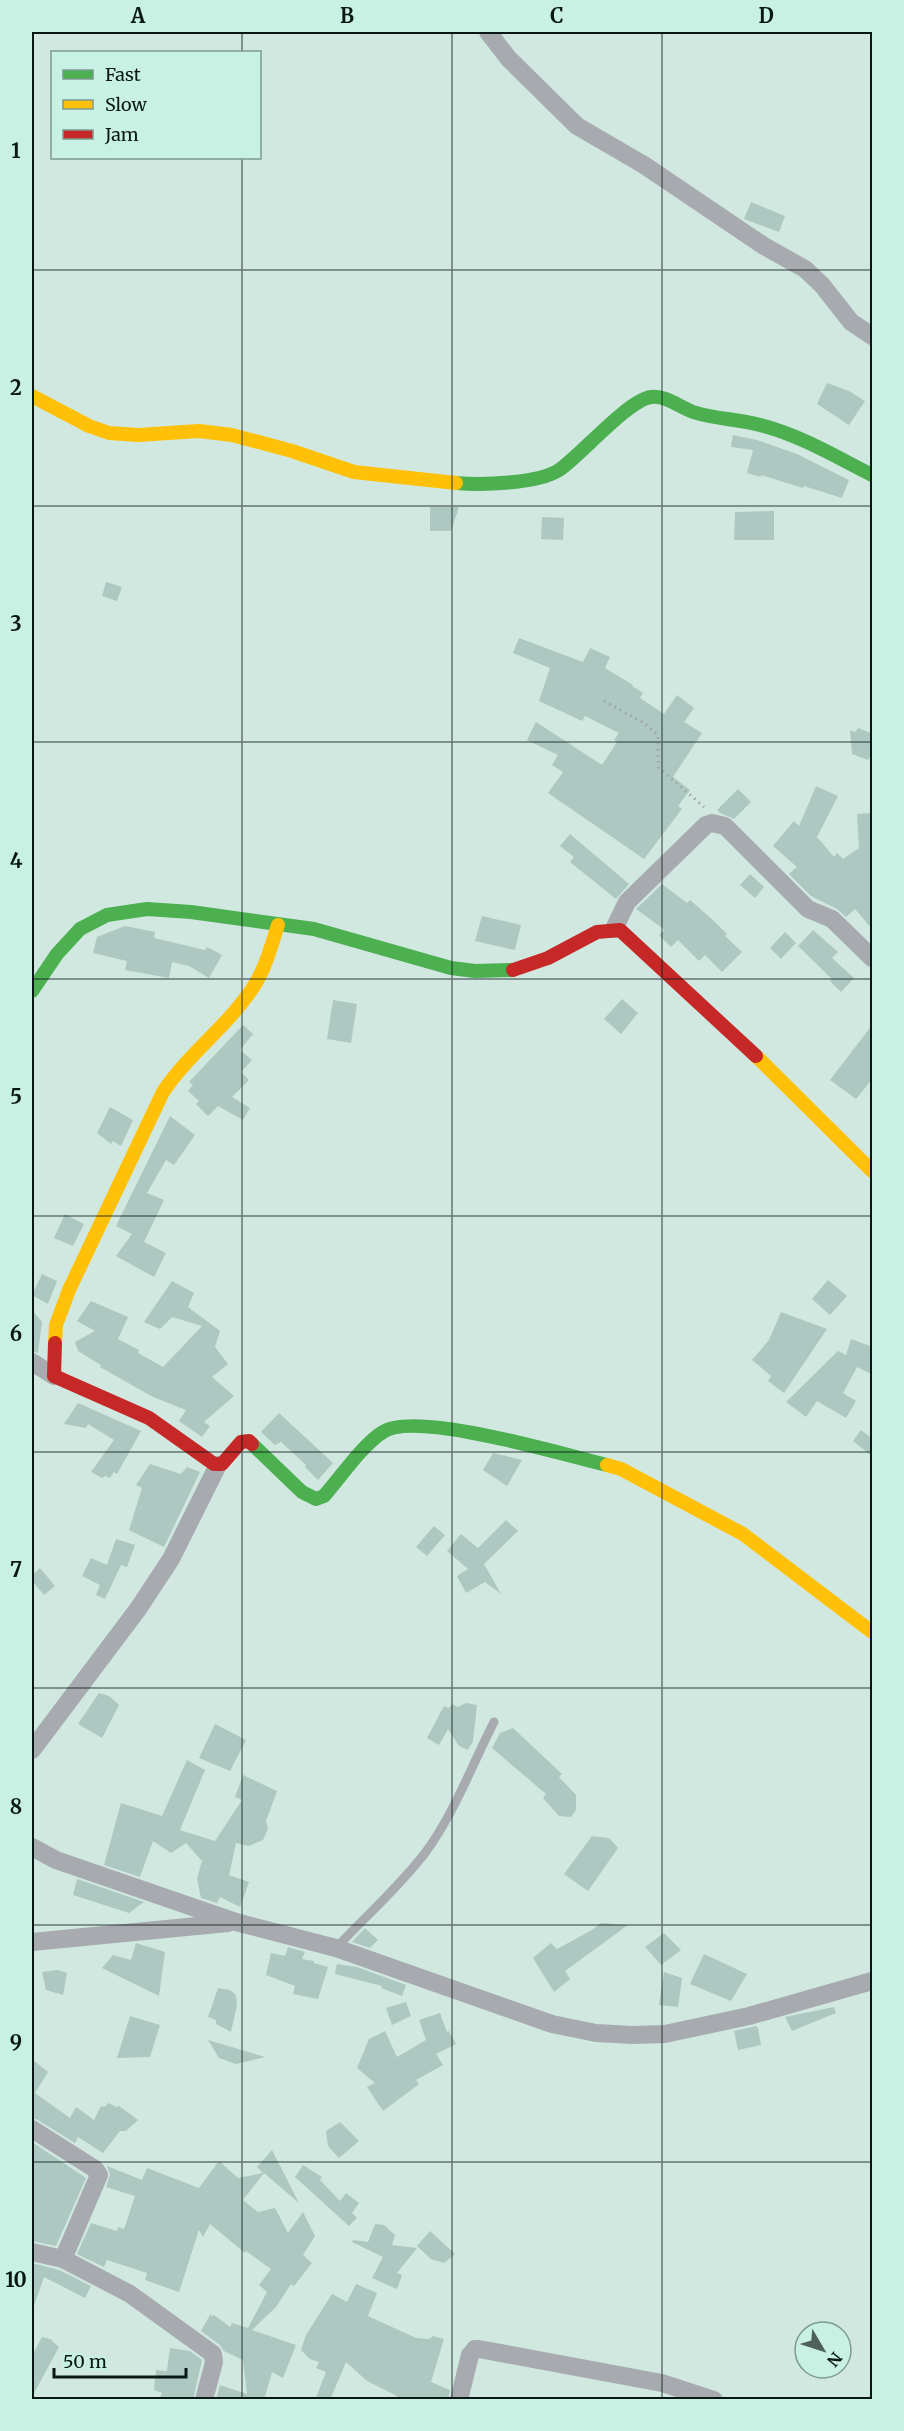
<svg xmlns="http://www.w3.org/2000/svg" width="904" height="2431" font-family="Merriweather,serif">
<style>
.building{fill:#acc8c0}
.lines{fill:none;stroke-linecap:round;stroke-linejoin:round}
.path{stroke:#9fa4a6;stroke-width:3;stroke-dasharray:1.5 4.5;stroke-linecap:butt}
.lane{stroke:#a7abb0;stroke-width:9}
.street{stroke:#a7abb0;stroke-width:18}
.fast{stroke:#4caf50;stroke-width:14}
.slow{stroke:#ffc107;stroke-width:14}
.jam{stroke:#c62828;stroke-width:14}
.grid{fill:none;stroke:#091814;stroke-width:1.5;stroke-opacity:0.55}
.neatline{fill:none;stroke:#091814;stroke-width:2}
.grid-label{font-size:20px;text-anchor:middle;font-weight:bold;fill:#091814}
</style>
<rect width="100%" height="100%" fill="#d1e8e0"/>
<!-- building -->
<g class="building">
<path d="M 751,202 L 785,216 L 779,232 L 744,219 Z"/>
<path d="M 827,383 L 849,391 L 865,401 L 849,425 L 817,404 Z"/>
<path d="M 733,435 L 757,440 L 797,454 L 849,480 L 842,498 L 804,486 L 803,488 L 761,475 L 761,477 L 747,473 L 753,450 L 731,447 Z"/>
<path d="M 430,507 L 459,507 L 451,531 L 430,531 Z"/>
<path d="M 774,511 L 774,540 L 734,540 L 735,512 Z"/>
<path d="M 542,517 L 564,518 L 563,540 L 541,539 Z"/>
<path d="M 106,582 L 122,587 L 117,601 L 102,596 Z"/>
<path d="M 519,638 L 583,662 L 590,648 L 610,657 L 605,668 L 633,685 L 632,686 L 643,693 L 640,698 L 664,714 L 677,695 L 694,708 L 684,722 L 702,733 L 673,777 L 690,790 L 678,806 L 682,809 L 644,859 L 548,793 L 563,772 L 552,765 L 558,755 L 527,740 L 536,722 L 602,765 L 617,742 L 614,740 L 619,733 L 585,716 L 582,721 L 539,701 L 550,668 L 513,653 Z"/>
<path d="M 858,728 L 871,733 L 870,738 L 873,740 L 873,752 L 868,760 L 852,754 L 850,730 L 855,732 Z"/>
<path d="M 816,786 L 838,796 L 817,837 L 834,857 L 837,853 L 843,859 L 859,848 L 857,814 L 870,813 L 873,839 L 873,930 L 855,909 L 846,917 L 837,909 L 811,896 L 789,874 L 797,867 L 773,846 L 794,821 L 799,826 Z"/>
<path d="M 738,789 L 751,802 L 734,819 L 720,813 L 717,810 Z"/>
<path d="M 570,834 L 629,884 L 616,899 L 570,862 L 574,857 L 560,846 Z"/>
<path d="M 750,874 L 764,887 L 755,898 L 740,885 Z"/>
<path d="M 662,884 L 687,903 L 690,900 L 714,921 L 727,934 L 725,936 L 742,952 L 722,972 L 705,955 L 699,961 L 678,940 L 671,947 L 659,935 L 665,930 L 636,909 Z"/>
<path d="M 482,916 L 521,925 L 515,950 L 475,941 Z"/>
<path d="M 125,926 L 155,932 L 154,938 L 205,950 L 207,947 L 222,955 L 209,978 L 189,966 L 172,962 L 169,978 L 125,970 L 127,961 L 93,953 L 97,937 Z"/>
<path d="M 813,930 L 838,952 L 832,958 L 854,978 L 841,992 L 830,981 L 832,979 L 798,946 Z"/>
<path d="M 785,932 L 796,943 L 781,959 L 770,948 Z"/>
<path d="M 622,999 L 638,1013 L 621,1034 L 604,1019 Z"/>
<path d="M 333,1000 L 357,1004 L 351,1043 L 327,1039 Z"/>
<path d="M 873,1024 L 873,1078 L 856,1099 L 830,1080 Z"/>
<path d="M 243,1025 L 253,1034 L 240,1050 L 252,1060 L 241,1072 L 249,1080 L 232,1097 L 250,1108 L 243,1120 L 218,1106 L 208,1116 L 196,1104 L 199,1101 L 188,1091 L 193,1085 L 189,1082 Z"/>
<path d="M 110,1107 L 133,1120 L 121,1146 L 113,1141 L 111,1144 L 97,1133 Z"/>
<path d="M 170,1116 L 195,1135 L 174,1165 L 166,1160 L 147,1193 L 164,1200 L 144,1242 L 166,1253 L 154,1277 L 116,1256 L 132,1234 L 116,1226 Z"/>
<path d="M 65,1214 L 84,1224 L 73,1246 L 54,1238 Z"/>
<path d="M 42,1274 L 57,1281 L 48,1304 L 32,1295 Z"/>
<path d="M 828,1280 L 847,1296 L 830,1315 L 812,1299 Z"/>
<path d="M 172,1281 L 194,1293 L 188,1307 L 220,1331 L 215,1347 L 228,1364 L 212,1377 L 234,1396 L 204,1422 L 210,1426 L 202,1437 L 179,1421 L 186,1410 L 153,1397 L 100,1367 L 101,1365 L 78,1351 L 75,1342 L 95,1331 L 77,1321 L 91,1301 L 128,1317 L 118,1339 L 139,1350 L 138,1353 L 163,1367 L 202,1326 L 172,1317 L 160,1329 L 144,1322 Z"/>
<path d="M 32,1310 L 42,1322 L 38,1353 L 32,1351 Z"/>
<path d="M 781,1312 L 827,1329 L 784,1393 L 768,1381 L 771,1376 L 752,1360 L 769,1340 Z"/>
<path d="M 851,1339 L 873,1347 L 873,1375 L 857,1367 L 843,1393 L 856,1401 L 846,1418 L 817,1401 L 806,1417 L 786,1402 L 838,1351 L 846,1355 Z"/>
<path d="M 78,1403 L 141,1431 L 117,1474 L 114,1472 L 110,1478 L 105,1476 L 102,1478 L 91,1472 L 114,1440 L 88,1424 L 86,1428 L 64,1424 Z"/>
<path d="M 279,1413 L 333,1463 L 318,1480 L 305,1467 L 306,1465 L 281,1442 L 275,1445 L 261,1432 Z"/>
<path d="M 861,1430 L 873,1439 L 873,1457 L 853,1441 Z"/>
<path d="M 493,1453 L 522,1460 L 507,1486 L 483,1470 Z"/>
<path d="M 150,1464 L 181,1474 L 187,1467 L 200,1472 L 164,1547 L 129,1530 L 142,1488 L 136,1485 Z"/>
<path d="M 506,1520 L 518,1531 L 484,1564 L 501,1594 L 485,1582 L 466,1593 L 457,1576 L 468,1569 L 447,1551 L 461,1534 L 478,1548 Z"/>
<path d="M 434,1526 L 445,1535 L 427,1556 L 416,1547 Z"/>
<path d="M 116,1539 L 135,1545 L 127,1567 L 121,1565 L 105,1599 L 96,1595 L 100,1585 L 82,1576 L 91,1558 L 107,1565 Z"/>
<path d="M 40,1568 L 55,1586 L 44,1595 L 32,1581 L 32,1575 Z"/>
<path d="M 99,1693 L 109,1696 L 119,1705 L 102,1738 L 78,1724 Z"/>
<path d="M 466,1703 L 477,1705 L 473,1741 L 468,1750 L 459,1746 L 448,1729 L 439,1745 L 427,1738 L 444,1706 L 449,1708 L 452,1704 L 458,1707 Z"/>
<path d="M 215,1724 L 246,1740 L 230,1771 L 199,1758 Z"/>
<path d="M 513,1728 L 562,1774 L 559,1777 L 576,1795 L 576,1810 L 571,1817 L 559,1816 L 543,1798 L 546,1794 L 492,1748 L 500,1733 Z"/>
<path d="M 187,1760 L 205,1770 L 180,1830 L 215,1841 L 242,1800 L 235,1797 L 243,1775 L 277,1791 L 266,1821 L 268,1829 L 263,1840 L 249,1846 L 236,1843 L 229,1875 L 249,1882 L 240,1907 L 220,1897 L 217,1903 L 201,1898 L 197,1878 L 202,1861 L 186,1843 L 171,1853 L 153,1841 L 140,1877 L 104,1865 L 121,1803 L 162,1816 Z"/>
<path d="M 592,1836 L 609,1838 L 618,1848 L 588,1891 L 564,1874 Z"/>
<path d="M 77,1879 L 144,1902 L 129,1913 L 73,1895 Z"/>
<path d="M 601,1923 L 628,1925 L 565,1971 L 570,1979 L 554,1992 L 533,1958 L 551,1943 L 557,1949 L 592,1930 Z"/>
<path d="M 365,1928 L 378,1940 L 370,1948 L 352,1942 Z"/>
<path d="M 664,1933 L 681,1950 L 661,1965 L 645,1947 Z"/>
<path d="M 136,1943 L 165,1952 L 159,1996 L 102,1968 L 113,1955 L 131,1960 Z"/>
<path d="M 288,1947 L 305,1952 L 302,1959 L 314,1961 L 314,1963 L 328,1967 L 318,1999 L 293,1994 L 295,1986 L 266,1975 L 271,1953 L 285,1956 Z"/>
<path d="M 704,1954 L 747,1974 L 731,2001 L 690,1984 Z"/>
<path d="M 337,1964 L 357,1967 L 406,1985 L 402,1996 L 381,1988 L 382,1986 L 335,1974 Z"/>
<path d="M 58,1970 L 67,1973 L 63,1995 L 46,1990 L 42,1972 Z"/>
<path d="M 664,1972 L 682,1978 L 678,2007 L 659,2005 Z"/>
<path d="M 218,1988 L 230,1990 L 236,1995 L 237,2005 L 231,2032 L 216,2024 L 216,2020 L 208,2017 Z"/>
<path d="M 406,2002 L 411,2016 L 392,2025 L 386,2008 Z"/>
<path d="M 834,2007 L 836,2013 L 792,2031 L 785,2017 Z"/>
<path d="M 440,2013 L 447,2032 L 449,2031 L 456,2044 L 436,2054 L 443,2065 L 416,2080 L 419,2084 L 383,2111 L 367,2087 L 375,2083 L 357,2068 L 369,2039 L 385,2031 L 397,2057 L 426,2040 L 419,2020 Z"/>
<path d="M 130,2016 L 160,2025 L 150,2057 L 117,2058 Z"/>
<path d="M 756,2026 L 758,2028 L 761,2045 L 738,2050 L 734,2031 Z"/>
<path d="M 208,2040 L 265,2057 L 236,2064 L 219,2058 Z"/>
<path d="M 32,2059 L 48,2072 L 35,2093 L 70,2118 L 76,2107 L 94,2120 L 101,2106 L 104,2107 L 109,2103 L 116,2107 L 119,2106 L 138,2120 L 126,2131 L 120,2131 L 103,2153 L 78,2137 L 75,2143 L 38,2120 L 32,2118 Z"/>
<path d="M 340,2122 L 359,2141 L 339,2158 L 328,2146 L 326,2131 Z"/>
<path d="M 32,2142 L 86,2178 L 56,2246 L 32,2241 Z"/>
<path d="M 272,2150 L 299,2203 L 264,2173 L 243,2200 L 258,2212 L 275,2208 L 288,2233 L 303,2212 L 315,2236 L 303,2255 L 312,2263 L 294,2286 L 291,2284 L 276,2307 L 252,2330 L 296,2345 L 283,2378 L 272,2372 L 264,2400 L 216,2400 L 220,2385 L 247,2394 L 243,2360 L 224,2351 L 220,2345 L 201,2331 L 211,2313 L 211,2316 L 214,2315 L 230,2327 L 232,2323 L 248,2328 L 267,2292 L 259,2285 L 271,2269 L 246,2251 L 245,2253 L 210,2224 L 203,2237 L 199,2230 L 179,2292 L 145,2280 L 147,2273 L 107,2260 L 104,2267 L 77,2254 L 91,2223 L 117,2231 L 118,2227 L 124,2229 L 135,2196 L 106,2187 L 110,2175 L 107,2166 L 142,2180 L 147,2168 L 199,2188 L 219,2161 L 238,2178 L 263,2173 L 257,2167 Z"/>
<path d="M 303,2165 L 322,2177 L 320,2180 L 340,2201 L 346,2193 L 359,2203 L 352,2213 L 357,2218 L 349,2226 L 295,2177 Z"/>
<path d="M 375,2224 L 384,2225 L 395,2235 L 392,2245 L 417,2248 L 397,2273 L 402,2275 L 397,2289 L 372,2278 L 383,2257 L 352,2242 L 353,2240 L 368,2242 Z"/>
<path d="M 430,2231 L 455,2254 L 444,2263 L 431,2259 L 417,2246 Z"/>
<path d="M 32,2263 L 59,2270 L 91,2286 L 85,2298 L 44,2277 L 34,2306 L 32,2305 Z"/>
<path d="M 356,2284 L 377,2293 L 368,2316 L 416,2338 L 429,2339 L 433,2336 L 444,2339 L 431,2382 L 450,2390 L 448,2400 L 396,2400 L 397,2396 L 367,2381 L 346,2362 L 330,2400 L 315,2400 L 326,2372 L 316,2368 L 319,2362 L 310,2359 L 301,2350 L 306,2335 L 332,2294 L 347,2302 Z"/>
<path d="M 42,2337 L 50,2339 L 59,2347 L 32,2397 L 32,2356 Z"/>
<path d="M 170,2348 L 190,2351 L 202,2360 L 193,2400 L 159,2400 L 162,2393 L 154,2390 L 156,2370 L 167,2371 Z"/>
</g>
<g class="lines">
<!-- path -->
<path class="path" d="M 604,701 L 644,723 L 658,735 L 658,767 L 704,807"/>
<!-- lane -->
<path class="lane" d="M 336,1948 C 366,1916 398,1888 425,1853 C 454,1814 472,1765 494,1722"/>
<!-- street -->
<g class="street">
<path d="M 488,32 L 509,59 L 577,126 L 644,165 L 764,246 L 805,269 L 822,285 L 851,322 L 872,336"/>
<path d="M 614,929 L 627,902 L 706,825 L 712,823 L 725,826 L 808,909 L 832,919 L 872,958"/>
<path d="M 32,1362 L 54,1376"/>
<path d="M 32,1750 L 138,1609 L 171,1559 L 218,1465"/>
<path d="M 32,1847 L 56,1860 L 236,1922 L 336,1948 L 552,2024 L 596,2033 L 633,2035 L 665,2034 L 749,2016 L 872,1981"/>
<path d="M 32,1942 L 228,1923"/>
<path d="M 32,2129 L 95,2169 L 99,2175 L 63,2259 L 130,2294 L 213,2354 L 214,2362 L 204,2400"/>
<path d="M 32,2252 L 63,2259"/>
<path d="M 459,2400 L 470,2355 L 475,2349 L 479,2349 L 662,2383 L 714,2400"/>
</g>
<!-- fast -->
<g class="fast">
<path d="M 456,483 C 481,485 538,484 559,470 C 580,456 628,400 651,397 C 666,395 679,407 693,412 C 714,419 738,419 760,425 C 800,435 836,457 872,475"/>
<path d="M 32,991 L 57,954 L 80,929 L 107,915 L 147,909 L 191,912 L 314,929 L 451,968 L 475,971 L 513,970"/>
<path d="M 252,1444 L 302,1492 L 316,1499 L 324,1496 C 340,1478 363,1444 383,1432 C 415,1410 565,1455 607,1465"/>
</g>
<!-- slow -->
<g class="slow">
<path d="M 32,396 L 89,426 L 109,433 L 138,435 L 199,431 L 232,435 L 292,451 L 354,472 L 456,483"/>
<path d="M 756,1056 L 872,1171"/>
<path d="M 55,1343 L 56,1325 L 69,1290 L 163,1092 C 189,1053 229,1025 254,986 C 266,967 271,946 278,925"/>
<path d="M 607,1465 L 621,1469 L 743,1534 L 872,1632"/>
</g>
<!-- jam -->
<g class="jam">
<path d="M 513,970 L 548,958 L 597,932 L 620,930 L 756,1056"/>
<path d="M 55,1343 L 54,1376 L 149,1418 L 214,1464 L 222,1464 L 241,1442 L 249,1441 L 252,1444"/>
</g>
</g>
<!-- grid -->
<path class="grid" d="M 242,32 L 242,52M 452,32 L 452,2400M 662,32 L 662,2400M 242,158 L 242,2400M 32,270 L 872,270M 32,506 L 872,506M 32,742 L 872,742M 32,979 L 872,979M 32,1216 L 872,1216M 32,1452 L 872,1452M 32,1688 L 872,1688M 32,1925 L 872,1925M 32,2162 L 872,2162"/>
<!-- border -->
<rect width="904" height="2431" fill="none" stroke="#c8f1e4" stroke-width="66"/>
<!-- legend -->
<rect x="51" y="51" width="210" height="108" fill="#c8f1e4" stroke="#7c9a91" stroke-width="1.5"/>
<rect x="63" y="70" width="30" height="9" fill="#4caf50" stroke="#7c9a91" stroke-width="1.5"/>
<text x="105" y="81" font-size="18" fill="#091814">Fast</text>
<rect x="63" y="100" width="30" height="9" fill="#ffc107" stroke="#7c9a91" stroke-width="1.5"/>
<text x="105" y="111" font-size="18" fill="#091814">Slow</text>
<rect x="63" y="130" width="30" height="9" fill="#c62828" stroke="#7c9a91" stroke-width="1.5"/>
<text x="105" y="141" font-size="18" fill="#091814">Jam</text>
<!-- north arrow -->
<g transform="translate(823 2350) rotate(129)"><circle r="28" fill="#c8f1e4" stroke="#7c9a91" stroke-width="1.5"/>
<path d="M0-4.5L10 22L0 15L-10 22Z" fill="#4f615b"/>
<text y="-9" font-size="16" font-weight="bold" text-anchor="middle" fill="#091814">N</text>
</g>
<!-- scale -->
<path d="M54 2368v9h132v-9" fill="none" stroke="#091814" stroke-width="3"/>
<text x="63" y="2368" font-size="18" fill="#091814" stroke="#c8f1e4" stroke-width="4.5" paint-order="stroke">50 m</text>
<rect x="33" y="33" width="838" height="2365" class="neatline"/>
<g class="grid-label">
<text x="138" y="23">A</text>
<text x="347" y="23">B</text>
<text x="557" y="23">C</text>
<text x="766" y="23">D</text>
<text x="16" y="158">1</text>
<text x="16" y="395">2</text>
<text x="16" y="631">3</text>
<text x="16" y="868">4</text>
<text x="16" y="1104">5</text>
<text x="16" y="1341">6</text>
<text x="16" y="1577">7</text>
<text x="16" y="1814">8</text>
<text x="16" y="2050">9</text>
<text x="16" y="2287">10</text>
</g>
</svg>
